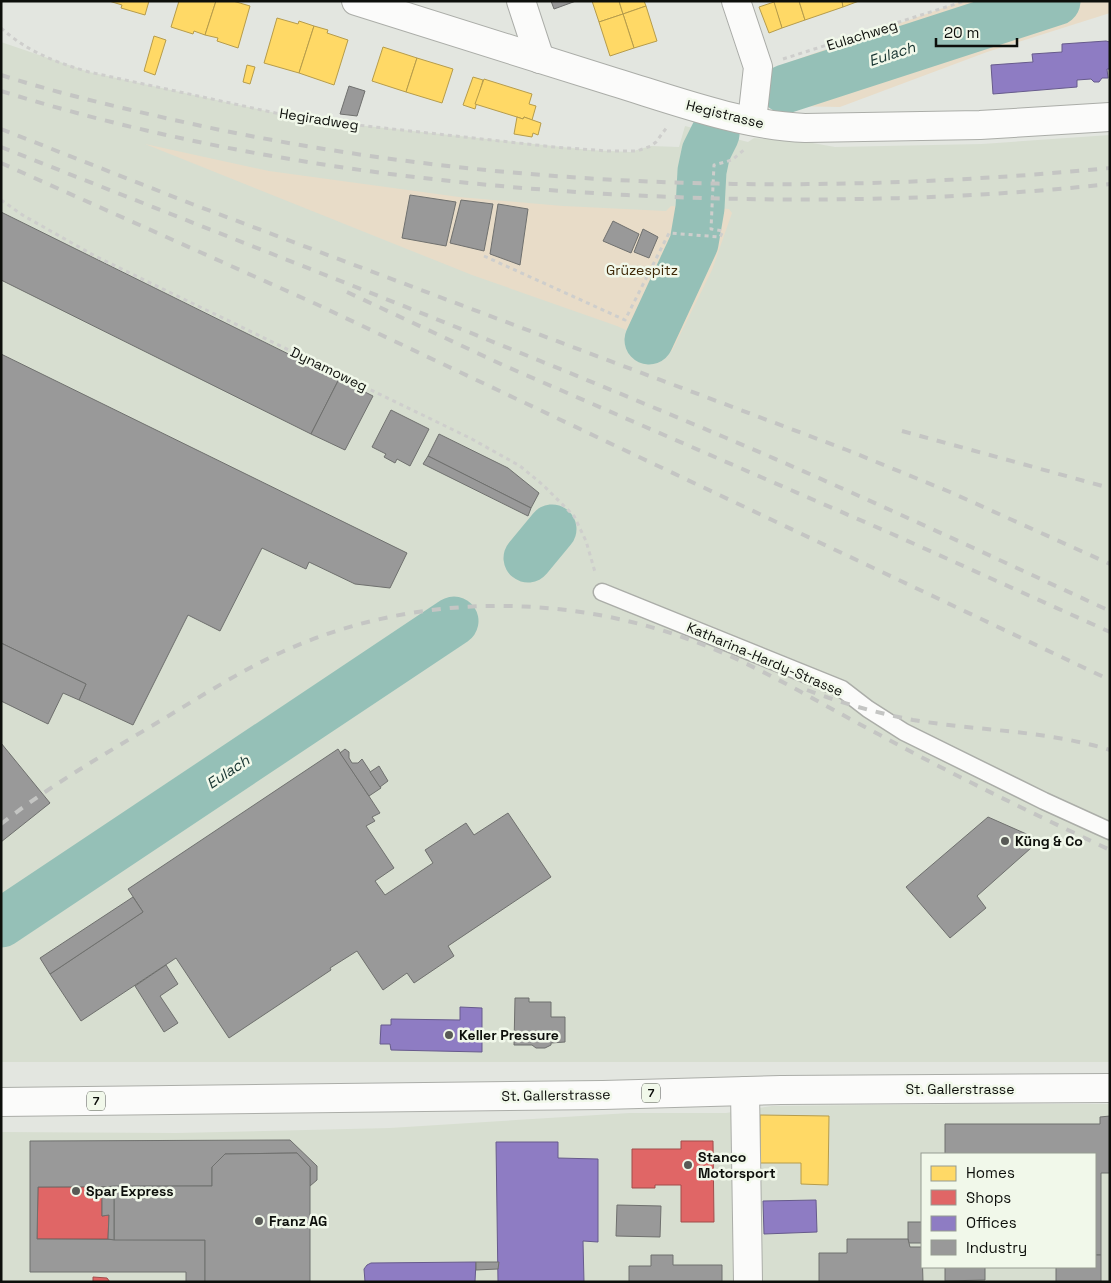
<svg xmlns="http://www.w3.org/2000/svg" width="1111" height="1283" font-family="'Space Grotesk',sans-serif">
<style>
.built{fill:#d7ded0;fill-rule:evenodd}
.green{fill:#e8dcc8}
.homes{fill:#ffd966;stroke:#b69c4b}
.shops{fill:#e06666;stroke:#a14c4b}
.offices{fill:#8e7cc3;stroke:#675b8c}
.industry{fill:#999;stroke:#6f706e}
.lines{fill:none;stroke-linecap:round;stroke-linejoin:round}
.river{stroke:#95c0b7;stroke-width:49}
.service-casing{stroke:#abada8;stroke-width:19}
.minor-casing{stroke:#abada8;stroke-width:30}
.primary-casing{stroke:#abada8;stroke-width:30}
.path{stroke:#cececc;stroke-width:3;stroke-dasharray:4 4;stroke-linecap:butt}
.service{stroke:#fbfbfa;stroke-width:16}
.minor{stroke:#fbfbfa;stroke-width:28}
.primary{stroke:#fbfbfa;stroke-width:28}
.rail{stroke:#c4c5c3;stroke-width:4;stroke-dasharray:9 9;stroke-linecap:butt}
.poi-dot{fill:#585a56;stroke:#f1f8ea;stroke-width:2}
.labels{text-anchor:middle;stroke-width:5;stroke-linejoin:round;paint-order:stroke}
.shield{fill:#f1f8ea;stroke:#51554e;stroke-width:1}
.shield-label{font-size:12px;font-weight:bold;fill:#0d0f0b}
.street-label{font-size:14px;fill:#0d0f0b;stroke:#f1f8ea}
.park-label{font-size:14px;fill:#3f2908;stroke:#f1f8ea}
.poi-label{font-size:14px;font-weight:bold;fill:#0d0f0b;stroke:#f1f8ea;text-anchor:start}
.water-label{font-size:15px;font-style:italic;fill:#163430;stroke:#f1f8ea}
</style>
<rect width="100%" height="100%" fill="#e3e6e0"/>
<!-- built -->
<g class="built">
<path d="M 1,42 L 89,72 L 280,114 L 357,125 L 590,150 L 630,152 L 651,146 L 679,147 L 685,126 L 748,142 L 754,138 L 807,142 L 835,147 L 982,144 L 1110,135 L 1110,1062 L 1,1062 Z"/>
<path d="M 967,1104 L 1110,1104 L 1110,1282 L 1,1282 L 1,1132 L 176,1133 L 390,1128 L 629,1113 L 726,1113 L 772,1106 ZM 922,1154 L 1095,1154 L 1095,1267 L 922,1267 Z"/>
</g>
<!-- green -->
<g class="green">
<path d="M 963,1 L 1110,1 L 1110,13 L 987,52 L 840,107 L 788,106 L 777,73 L 781,65 Z"/>
<path d="M 145,144 L 269,171 L 459,197 L 563,206 L 666,211 L 671,206 L 729,209 L 732,213 L 712,270 L 672,351 L 617,326 L 472,275 Z"/>
</g>
<!-- homes -->
<g class="homes">
<path d="M 109,1 L 149,1 L 145,15 L 121,8 L 122,5 Z"/>
<path d="M 179,1 L 216,1 L 205,35 L 194,31 L 193,34 L 171,27 Z"/>
<path d="M 216,1 L 233,1 L 250,6 L 238,48 L 217,41 L 218,38 L 205,35 Z"/>
<path d="M 592,1 L 619,1 L 623,14 L 599,22 Z"/>
<path d="M 619,1 L 644,1 L 646,6 L 623,14 Z"/>
<path d="M 799,1 L 805,20 L 782,28 L 773,1 Z"/>
<path d="M 799,1 L 842,1 L 843,7 L 805,20 Z"/>
<path d="M 842,1 L 859,1 L 843,7 Z"/>
<path d="M 774,2 L 782,28 L 769,33 L 759,7 Z"/>
<path d="M 646,6 L 657,41 L 634,48 L 623,14 Z"/>
<path d="M 623,14 L 634,48 L 610,56 L 599,22 Z"/>
<path d="M 277,18 L 298,24 L 299,21 L 314,26 L 299,73 L 264,63 Z"/>
<path d="M 314,26 L 328,30 L 327,33 L 348,40 L 334,85 L 299,73 Z"/>
<path d="M 154,36 L 166,40 L 155,75 L 144,71 Z"/>
<path d="M 383,47 L 417,58 L 406,92 L 372,81 Z"/>
<path d="M 417,58 L 453,69 L 442,103 L 406,92 Z"/>
<path d="M 247,65 L 255,67 L 250,84 L 243,82 Z"/>
<path d="M 473,77 L 483,80 L 475,109 L 463,105 Z"/>
<path d="M 484,79 L 532,94 L 529,104 L 536,106 L 532,120 L 524,117 L 523,119 L 517,117 L 475,104 Z"/>
<path d="M 517,117 L 523,119 L 524,117 L 541,123 L 538,135 L 533,133 L 532,137 L 514,134 Z"/>
<path d="M 760,1115 L 829,1116 L 828,1185 L 801,1184 L 801,1163 L 760,1163 Z"/>
</g>
<!-- shops -->
<g class="shops">
<path d="M 681,1141 L 713,1141 L 714,1222 L 681,1222 L 681,1185 L 655,1185 L 655,1188 L 632,1188 L 632,1149 L 681,1149 Z"/>
<path d="M 38,1187 L 102,1187 L 102,1216 L 109,1215 L 108,1239 L 37,1239 Z"/>
<path d="M 93,1277 L 107,1278 L 110,1282 L 93,1282 Z"/>
</g>
<!-- offices -->
<g class="offices">
<path d="M 1106,41 L 1110,42 L 1110,69 L 1107,69 L 1108,78 L 1102,78 L 1099,82 L 1094,82 L 1091,79 L 1077,80 L 1077,87 L 993,94 L 991,65 L 1033,62 L 1032,54 L 1062,52 L 1062,44 Z"/>
<path d="M 460,1007 L 482,1008 L 482,1052 L 391,1050 L 390,1044 L 380,1044 L 381,1025 L 391,1025 L 391,1019 L 460,1020 Z"/>
<path d="M 496,1142 L 558,1142 L 558,1158 L 598,1159 L 598,1242 L 583,1241 L 584,1282 L 498,1282 Z"/>
<path d="M 816,1200 L 817,1232 L 764,1234 L 763,1201 Z"/>
<path d="M 476,1262 L 475,1282 L 365,1282 L 364,1269 L 367,1265 L 371,1263 Z"/>
</g>
<!-- industry -->
<g class="industry">
<path d="M 551,1 L 576,1 L 554,9 Z"/>
<path d="M 349,86 L 365,91 L 357,116 L 340,114 Z"/>
<path d="M 410,195 L 456,202 L 446,246 L 402,238 Z"/>
<path d="M 461,200 L 493,204 L 484,251 L 450,243 Z"/>
<path d="M 498,204 L 528,209 L 520,265 L 490,254 Z"/>
<path d="M 1,212 L 339,379 L 311,434 L 1,280 Z"/>
<path d="M 613,221 L 639,234 L 631,253 L 603,241 Z"/>
<path d="M 643,229 L 658,237 L 649,258 L 634,252 Z"/>
<path d="M 1,354 L 407,553 L 390,588 L 355,584 L 309,562 L 306,569 L 262,548 L 220,631 L 188,615 L 133,725 L 79,700 L 86,684 L 1,643 Z"/>
<path d="M 339,379 L 373,396 L 345,450 L 311,434 Z"/>
<path d="M 391,410 L 429,429 L 410,466 L 397,459 L 395,463 L 384,457 L 386,454 L 372,447 Z"/>
<path d="M 439,434 L 508,468 L 539,493 L 531,508 L 428,456 Z"/>
<path d="M 428,456 L 531,508 L 528,516 L 423,464 Z"/>
<path d="M 1,643 L 86,684 L 79,700 L 63,693 L 48,724 L 1,701 Z"/>
<path d="M 1,743 L 50,803 L 1,842 Z"/>
<path d="M 338,749 L 380,813 L 372,817 L 375,821 L 366,826 L 394,868 L 375,881 L 385,895 L 433,863 L 425,850 L 466,823 L 474,835 L 508,813 L 551,877 L 448,946 L 454,956 L 414,983 L 407,973 L 383,990 L 357,951 L 330,968 L 331,970 L 229,1038 L 176,958 L 81,1021 L 50,974 L 143,912 L 128,889 Z"/>
<path d="M 345,749 L 349,752 L 349,758 L 352,763 L 358,763 L 362,759 L 381,788 L 369,796 L 340,753 Z"/>
<path d="M 379,766 L 388,781 L 380,787 L 370,772 Z"/>
<path d="M 988,817 L 1040,840 L 977,896 L 986,908 L 950,938 L 906,887 Z"/>
<path d="M 133,897 L 143,912 L 50,974 L 40,958 Z"/>
<path d="M 166,965 L 178,984 L 160,996 L 178,1023 L 164,1032 L 135,986 Z"/>
<path d="M 515,998 L 529,998 L 529,1002 L 551,1002 L 551,1017 L 565,1017 L 565,1042 L 551,1043 L 551,1045 L 545,1048 L 536,1048 L 532,1045 L 514,1045 Z"/>
<path d="M 1110,1116 L 1110,1173 L 1101,1173 L 1101,1255 L 1095,1255 L 1095,1154 L 945,1154 L 945,1124 L 1100,1124 L 1100,1117 Z"/>
<path d="M 290,1140 L 317,1166 L 317,1180 L 310,1186 L 310,1167 L 297,1153 L 225,1154 L 212,1167 L 212,1186 L 38,1187 L 37,1239 L 205,1240 L 205,1282 L 186,1282 L 186,1272 L 30,1272 L 30,1141 Z"/>
<path d="M 297,1153 L 310,1167 L 310,1282 L 205,1282 L 205,1240 L 114,1240 L 114,1186 L 212,1186 L 212,1167 L 225,1154 Z"/>
<path d="M 114,1186 L 114,1240 L 108,1239 L 109,1215 L 102,1216 L 102,1187 Z"/>
<path d="M 617,1205 L 661,1206 L 660,1237 L 616,1236 Z"/>
<rect x="908" y="1222" width="14" height="21"/>
<path d="M 847,1239 L 908,1239 L 910,1247 L 922,1247 L 923,1282 L 819,1282 L 819,1253 L 847,1253 Z"/>
<path d="M 651,1255 L 673,1255 L 673,1265 L 722,1265 L 722,1282 L 629,1282 L 629,1266 L 651,1266 Z"/>
<path d="M 1095,1255 L 1101,1255 L 1101,1282 L 1056,1282 L 1056,1267 L 1095,1267 Z"/>
<path d="M 476,1262 L 499,1262 L 498,1269 L 476,1270 Z"/>
<path d="M 945,1267 L 985,1267 L 985,1280 L 945,1281 Z"/>
</g>
<g class="lines">
<!-- river -->
<g class="river">
<path d="M 785,89 L 1056,1"/>
<path d="M 649,340 L 694,243 L 700,208 L 702,171 L 706,152 L 715,134"/>
<path d="M 528,558 L 552,529"/>
<path d="M 1,923 L 454,621"/>
</g>
<defs>
<path id="service" d="M 602,592 L 842,689 L 868,709 L 904,732 L 1044,801 L 1110,831"/>
<g id="minor">
<path d="M 356,1 C 442,28 528,55 614,82 C 673,100 743,126 805,128 L 980,125 L 1110,117"/>
<path d="M 521,1 L 540,59"/>
<path d="M 736,1 L 758,67 L 752,121"/>
<path d="M 745,1091 L 748,1282"/>
</g>
<path id="primary" d="M 1,1102 L 603,1095 L 781,1090 L 1110,1088"/>
</defs>
<!-- service casing -->
<use href="#service" class="service-casing"/>
<!-- minor casing -->
<use href="#minor" class="minor-casing"/>
<!-- primary casing -->
<use href="#primary" class="primary-casing"/>
<!-- path -->
<g class="path">
<path d="M 1,2 L 2,1"/>
<path d="M 1,28 C 28,52 55,62 89,72 L 280,114 L 357,125 L 554,147 L 608,151 L 637,151 L 651,146 L 656,142 L 667,127"/>
<path d="M 783,59 L 965,1"/>
<path d="M 1,200 L 24,216 L 95,256 L 470,438 L 520,466 L 543,485 L 574,516 L 586,541 L 595,572"/>
<path d="M 484,256 L 625,320 L 669,233 L 720,237 L 723,231 L 711,229 L 714,165 L 732,160 L 745,149"/>
</g>
<!-- service -->
<use href="#service" class="service"/>
<!-- minor -->
<use href="#minor" class="minor"/>
<!-- primary -->
<use href="#primary" class="primary"/>
<!-- rail -->
<g class="rail">
<path d="M 1,75 C 57,93 113,106 170,119 C 477,189 797,198 1110,168"/>
<path d="M 1,91 C 203,154 416,184 627,195 C 787,203 950,201 1110,184"/>
<path d="M 1,129 L 192,204 L 847,450 L 950,492 L 1110,564"/>
<path d="M 1,147 C 243,243 485,336 724,437 C 854,492 982,552 1110,611"/>
<path d="M 1,163 L 316,304 L 1110,680"/>
<path d="M 347,292 L 505,366 L 890,533 L 1110,632"/>
<path d="M 902,431 L 1110,488"/>
<path d="M 807,690 C 841,703 877,713 913,720 C 979,731 1045,730 1110,750"/>
<path d="M 1,824 C 52,784 105,754 160,721 C 200,697 240,671 282,652 C 409,594 558,592 688,639 C 755,663 817,702 880,735 C 955,776 1032,813 1110,850"/>
</g>
</g>
<!-- markers -->
<g class="poi-dot">
<circle cx="1005" cy="841" r="5"/>
<circle cx="449" cy="1035" r="5"/>
<circle cx="688" cy="1165" r="5"/>
<circle cx="76" cy="1191" r="5"/>
<circle cx="259" cy="1221" r="5"/>
</g>
<g class="labels">
<!-- shield labels -->
<g class="shield">
<rect x="642" y="1083.5" width="18" height="19" rx="4"/>
<rect x="87" y="1091.5" width="18" height="19" rx="4"/>
</g>
<g class="shield-label">
<text x="651" y="1097">7</text>
<text x="96" y="1105">7</text>
</g>
<!-- street labels -->
<g class="street-label">
<text transform="translate(862 35) rotate(-17)" y="5">Eulachweg</text>
<text transform="translate(725 114) rotate(14)" y="5">Hegistrasse</text>
<text transform="translate(319 119) rotate(9)" y="5">Hegiradweg</text>
<text transform="translate(329 369) rotate(26)" y="5">Dynamoweg</text>
<text transform="translate(765 659) rotate(23)" y="5">Katharina-Hardy-Strasse</text>
<text x="960" y="1094">St. Gallerstrasse</text>
<text transform="translate(556 1095) rotate(-1)" y="5">St. Gallerstrasse</text>
</g>
<!-- park labels -->
<g class="park-label">
<text x="642" y="275">Grüzespitz</text>
</g>
<!-- poi labels -->
<g class="poi-label">
<text x="1015" y="846">Küng &amp; Co</text>
<text x="459" y="1040">Keller Pressure</text>
<text x="698" y="1162">Stanco<tspan x="698" dy="16">Motorsport</tspan></text>
<text x="86" y="1196">Spar Express</text>
<text x="269" y="1226">Franz AG</text>
</g>
<!-- water labels -->
<g class="water-label">
<text transform="translate(892 54) rotate(-18)" y="5">Eulach</text>
<text transform="translate(228 772) rotate(-34)" y="5">Eulach</text>
</g>
</g>
<!-- border -->
<rect width="1111" height="1283" fill="none" stroke="#0d0f0b" stroke-width="5"/>
<!-- legend -->
<rect x="921" y="1153" width="175" height="115" fill="#f1f8ea" stroke="#969b91"/>
<rect x="931" y="1166" width="25" height="15" fill="#ffd966" stroke="#969b91"/>
<text x="966" y="1178" font-size="15" fill="#0d0f0b">Homes</text>
<rect x="931" y="1190" width="25" height="15" fill="#e06666" stroke="#969b91"/>
<text x="966" y="1203" font-size="15" fill="#0d0f0b">Shops</text>
<rect x="931" y="1216" width="25" height="15" fill="#8e7cc3" stroke="#969b91"/>
<text x="966" y="1228" font-size="15" fill="#0d0f0b">Offices</text>
<rect x="931" y="1240" width="25" height="15" fill="#999999" stroke="#969b91"/>
<text x="966" y="1253" font-size="15" fill="#0d0f0b">Industry</text>
<!-- scale -->
<path d="M936 38v8h81v-8" fill="none" stroke="#0d0f0b" stroke-width="2.5"/>
<text x="944" y="38" font-size="15" fill="#0d0f0b" stroke="#f1f8ea" stroke-width="4" paint-order="stroke">20 m</text>
</svg>
